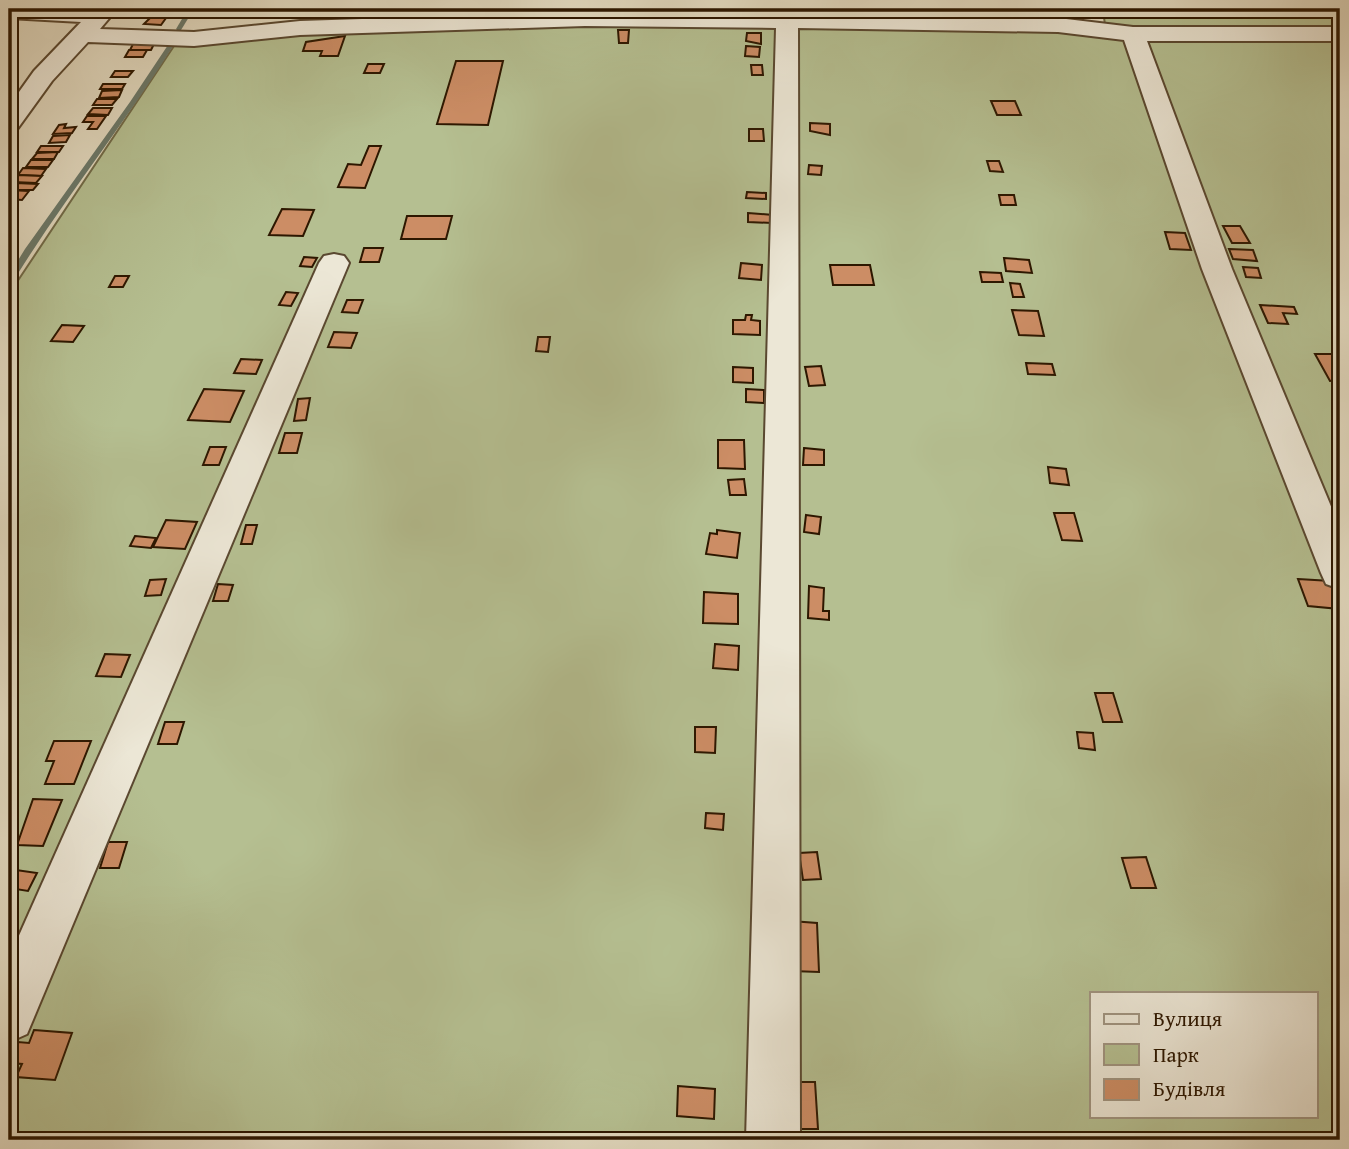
<svg xmlns="http://www.w3.org/2000/svg" width="1349" height="1149" font-family="'Gentium Book Plus',serif">
<style>
.green{fill:#b5bf91;stroke:#716b48;stroke-width:2;fill-rule:evenodd}
.lines{fill:none;stroke-linecap:round;stroke-linejoin:round}
.stream{fill:#6b796a;fill-rule:evenodd}
.building{fill:#cc8d65;stroke:#2d1700;stroke-width:2}
.minor-casing{stroke:#5a4830;stroke-width:4}
.minor{fill:#ece7d6;fill-rule:evenodd}
</style>
<rect width="100%" height="100%" fill="#e2dac0"/>
<filter id="stains"><feTurbulence type="fractalNoise" baseFrequency=".00286" numOctaves="4"/><feColorMatrix values="0 0 0 0 .2 0 0 0 0 .09 0 0 0 0 .02 0 0 0 .5 -.17"/></filter>
<radialGradient id="worn" r=".72"><stop offset=".6" stop-color="#630" stop-opacity="0"/><stop offset="1" stop-color="#630" stop-opacity=".3"/></radialGradient>
<!-- green -->
<path class="green" d="M 1103,9 L 1340,9 L 1340,1140 L 9,1140 L 9,294 L 178,40 L 585,21 L 1106,33 ZM 1092,993 L 1316,993 L 1316,1116 L 1092,1116 Z"/>
<g class="lines">
<!-- stream -->
<g class="stream">
<path d="M 188,9 L 194,9 L 181,30 L 177,30 L 176,29 Z"/>
<path d="M 170,42 L 175,43 C 124,125 63,200 12,283 L 9,284 L 9,275 L 25,249 L 130,102 Z"/>
</g>
</g>
<!-- building -->
<g class="building">
<path d="M 150,18 L 166,18 L 161,25 L 144,24 Z"/>
<path d="M 618,30 L 629,30 L 628,43 L 619,43 Z"/>
<path d="M 747,33 L 761,33 L 761,44 L 746,41 Z"/>
<path d="M 345,36 L 338,56 L 320,56 L 322,51 L 303,51 L 306,42 Z"/>
<path d="M 134,42 L 155,42 L 151,50 L 130,50 Z"/>
<path d="M 746,46 L 760,47 L 759,57 L 745,56 Z"/>
<path d="M 129,50 L 147,50 L 143,57 L 125,57 Z"/>
<path d="M 456,61 L 503,61 L 488,125 L 437,124 Z"/>
<path d="M 368,64 L 384,64 L 380,73 L 364,73 Z"/>
<path d="M 751,65 L 762,65 L 763,75 L 752,75 Z"/>
<path d="M 115,71 L 133,71 L 128,77 L 111,77 Z"/>
<path d="M 103,84 L 125,84 L 122,89 L 100,89 Z"/>
<path d="M 122,90 L 119,97 L 99,98 L 102,91 Z"/>
<path d="M 97,99 L 117,99 L 112,105 L 93,105 Z"/>
<path d="M 991,101 L 1015,101 L 1021,115 L 997,115 Z"/>
<path d="M 93,108 L 112,108 L 108,115 L 88,114 Z"/>
<path d="M 87,116 L 106,116 L 97,129 L 88,129 L 93,122 L 83,122 Z"/>
<path d="M 810,123 L 830,124 L 830,135 L 810,131 Z"/>
<path d="M 66,124 L 64,128 L 76,127 L 72,133 L 53,134 L 59,125 Z"/>
<path d="M 749,129 L 763,129 L 764,141 L 749,141 Z"/>
<path d="M 70,135 L 66,142 L 49,143 L 53,136 Z"/>
<path d="M 41,146 L 63,146 L 59,152 L 37,152 Z"/>
<path d="M 369,146 L 381,146 L 365,188 L 338,187 L 348,164 L 361,165 Z"/>
<path d="M 58,152 L 54,159 L 32,159 L 37,153 Z"/>
<path d="M 31,160 L 53,160 L 48,167 L 26,167 Z"/>
<path d="M 987,161 L 999,161 L 1003,172 L 990,171 Z"/>
<path d="M 809,165 L 822,166 L 821,175 L 808,174 Z"/>
<path d="M 23,168 L 46,169 L 41,176 L 18,175 Z"/>
<path d="M 18,175 L 42,176 L 36,183 L 13,182 Z"/>
<path d="M 16,183 L 38,184 L 33,190 L 11,190 Z"/>
<path d="M 9,190 L 29,191 L 22,200 L 9,199 Z"/>
<path d="M 747,192 L 766,193 L 766,199 L 746,198 Z"/>
<path d="M 999,195 L 1014,195 L 1016,205 L 1001,205 Z"/>
<path d="M 282,209 L 314,210 L 303,236 L 269,235 Z"/>
<path d="M 748,213 L 773,215 L 772,223 L 748,222 Z"/>
<path d="M 407,216 L 452,216 L 446,239 L 401,239 Z"/>
<path d="M 1223,226 L 1240,226 L 1250,243 L 1232,243 Z"/>
<path d="M 1165,232 L 1185,233 L 1191,250 L 1170,249 Z"/>
<path d="M 364,248 L 383,248 L 379,262 L 360,262 Z"/>
<path d="M 1229,249 L 1253,250 L 1257,261 L 1233,259 Z"/>
<path d="M 304,257 L 317,258 L 312,267 L 300,266 Z"/>
<path d="M 1004,258 L 1029,260 L 1032,273 L 1006,271 Z"/>
<path d="M 741,263 L 762,265 L 761,280 L 739,278 Z"/>
<path d="M 830,265 L 870,265 L 874,285 L 833,285 Z"/>
<path d="M 1243,267 L 1258,268 L 1261,278 L 1246,277 Z"/>
<path d="M 980,272 L 1001,273 L 1003,282 L 982,282 Z"/>
<path d="M 115,276 L 129,276 L 123,287 L 109,287 Z"/>
<path d="M 1010,283 L 1020,284 L 1024,297 L 1013,297 Z"/>
<path d="M 286,292 L 298,293 L 291,306 L 279,305 Z"/>
<path d="M 347,300 L 363,300 L 358,313 L 342,312 Z"/>
<path d="M 1260,305 L 1294,307 L 1297,314 L 1283,313 L 1288,324 L 1268,323 Z"/>
<path d="M 1012,310 L 1038,311 L 1044,336 L 1019,335 Z"/>
<path d="M 746,315 L 752,315 L 751,320 L 760,321 L 760,335 L 733,334 L 733,320 L 745,320 Z"/>
<path d="M 62,325 L 84,326 L 73,342 L 51,341 Z"/>
<path d="M 334,332 L 357,333 L 351,348 L 328,347 Z"/>
<path d="M 538,337 L 550,337 L 548,352 L 536,351 Z"/>
<path d="M 1315,354 L 1337,354 L 1340,380 L 1330,381 Z"/>
<path d="M 241,359 L 262,360 L 256,374 L 234,373 Z"/>
<path d="M 1026,363 L 1052,364 L 1055,375 L 1028,374 Z"/>
<path d="M 821,366 L 825,385 L 809,386 L 805,367 Z"/>
<path d="M 733,367 L 753,368 L 753,383 L 733,382 Z"/>
<path d="M 204,389 L 244,391 L 230,422 L 188,420 Z"/>
<path d="M 746,389 L 764,390 L 764,403 L 746,402 Z"/>
<path d="M 310,398 L 306,420 L 294,421 L 298,399 Z"/>
<path d="M 285,433 L 302,433 L 297,453 L 279,453 Z"/>
<path d="M 718,440 L 744,440 L 745,469 L 718,468 Z"/>
<path d="M 210,447 L 226,447 L 219,465 L 203,465 Z"/>
<path d="M 804,448 L 824,450 L 824,465 L 803,465 Z"/>
<path d="M 1048,467 L 1066,469 L 1069,485 L 1050,483 Z"/>
<path d="M 744,479 L 746,495 L 730,495 L 728,480 Z"/>
<path d="M 1054,513 L 1074,513 L 1082,541 L 1062,540 Z"/>
<path d="M 806,515 L 821,517 L 819,534 L 804,532 Z"/>
<path d="M 166,520 L 197,522 L 185,549 L 153,547 Z"/>
<path d="M 246,525 L 257,525 L 252,544 L 241,544 Z"/>
<path d="M 717,530 L 740,533 L 737,558 L 706,554 L 710,533 L 717,534 Z"/>
<path d="M 135,536 L 156,538 L 151,548 L 130,546 Z"/>
<path d="M 166,579 L 161,595 L 145,596 L 150,580 Z"/>
<path d="M 1298,579 L 1331,581 L 1340,609 L 1308,606 Z"/>
<path d="M 218,584 L 233,585 L 228,601 L 213,601 Z"/>
<path d="M 809,586 L 824,588 L 823,611 L 829,611 L 829,620 L 808,618 Z"/>
<path d="M 704,592 L 738,594 L 738,624 L 703,623 Z"/>
<path d="M 715,644 L 739,646 L 738,670 L 713,668 Z"/>
<path d="M 105,654 L 130,655 L 121,677 L 96,676 Z"/>
<path d="M 1095,693 L 1113,693 L 1122,722 L 1103,722 Z"/>
<path d="M 165,722 L 184,722 L 177,744 L 158,744 Z"/>
<path d="M 695,727 L 716,727 L 715,753 L 695,752 Z"/>
<path d="M 1077,732 L 1093,733 L 1095,750 L 1079,748 Z"/>
<path d="M 54,741 L 91,741 L 74,784 L 45,784 L 54,761 L 46,761 Z"/>
<path d="M 33,799 L 62,800 L 43,846 L 17,845 Z"/>
<path d="M 706,813 L 724,814 L 723,830 L 705,828 Z"/>
<path d="M 108,842 L 127,842 L 119,868 L 100,868 Z"/>
<path d="M 817,852 L 821,879 L 803,880 L 799,853 Z"/>
<path d="M 1146,857 L 1156,888 L 1131,888 L 1122,858 Z"/>
<path d="M 9,869 L 37,873 L 28,891 L 9,888 Z"/>
<path d="M 791,921 L 817,923 L 819,972 L 792,971 Z"/>
<path d="M 34,1030 L 72,1033 L 55,1080 L 16,1077 L 22,1064 L 9,1063 L 18,1042 L 29,1043 Z"/>
<path d="M 782,1082 L 815,1082 L 818,1129 L 785,1129 Z"/>
<path d="M 678,1086 L 715,1089 L 714,1119 L 677,1116 Z"/>
</g>
<g class="lines">
<defs>
<g id="minor">
<path d="M 9,9 L 117,9 L 100,29 L 194,32 L 300,21 L 585,12 L 787,12 L 795,15 L 1058,18 L 1133,27 L 1340,27 L 1340,41 L 1147,41 L 1232,269 L 1340,528 L 1340,589 L 1326,584 L 1321,573 L 1202,269 L 1124,40 L 1058,32 L 798,28 L 800,1140 L 746,1140 L 776,28 L 585,26 L 300,35 L 194,46 L 88,42 L 52,81 L 18,128 L 9,131 L 9,106 L 34,71 L 81,22 L 9,18 Z"/>
<path d="M 334,254 L 344,256 L 349,263 L 27,1034 L 9,1042 L 9,958 L 319,263 L 324,256 Z"/>
</g>
</defs>
<!-- minor casing -->
<use href="#minor" class="minor-casing"/>
<!-- minor -->
<use href="#minor" class="minor"/>
</g>
<!-- margin -->
<rect width="1349" height="1149" fill="none" stroke="#e2dac0" stroke-width="35"/>
<rect x="10" y="10" width="1328" height="1128" fill="none" stroke="#2d1700" stroke-width="3.5"/>
<rect x="18" y="18" width="1314" height="1114" fill="none" stroke="#2d1700" stroke-width="2"/>
<!-- legend -->
<rect x="1090" y="992" width="228" height="126" fill="#ece7d6" stroke="#a09480" stroke-width="2"/>
<rect x="1104" y="1014" width="35" height="10" fill="#ece7d6" stroke="#a09480" stroke-width="2"/>
<text x="1153" y="1026" font-size="21" fill="#2d1700">Вулиця</text>
<rect x="1104" y="1044" width="35" height="21" fill="#b5bf91" stroke="#a09480" stroke-width="2"/>
<text x="1153" y="1062" font-size="21" fill="#2d1700">Парк</text>
<rect x="1104" y="1079" width="35" height="21" fill="#cc8d65" stroke="#a09480" stroke-width="2"/>
<text x="1153" y="1096" font-size="21" fill="#2d1700">Будівля</text>
<rect width="100%" height="100%" filter="url(#stains)"/>
<rect width="100%" height="100%" fill="url(#worn)"/>
</svg>
